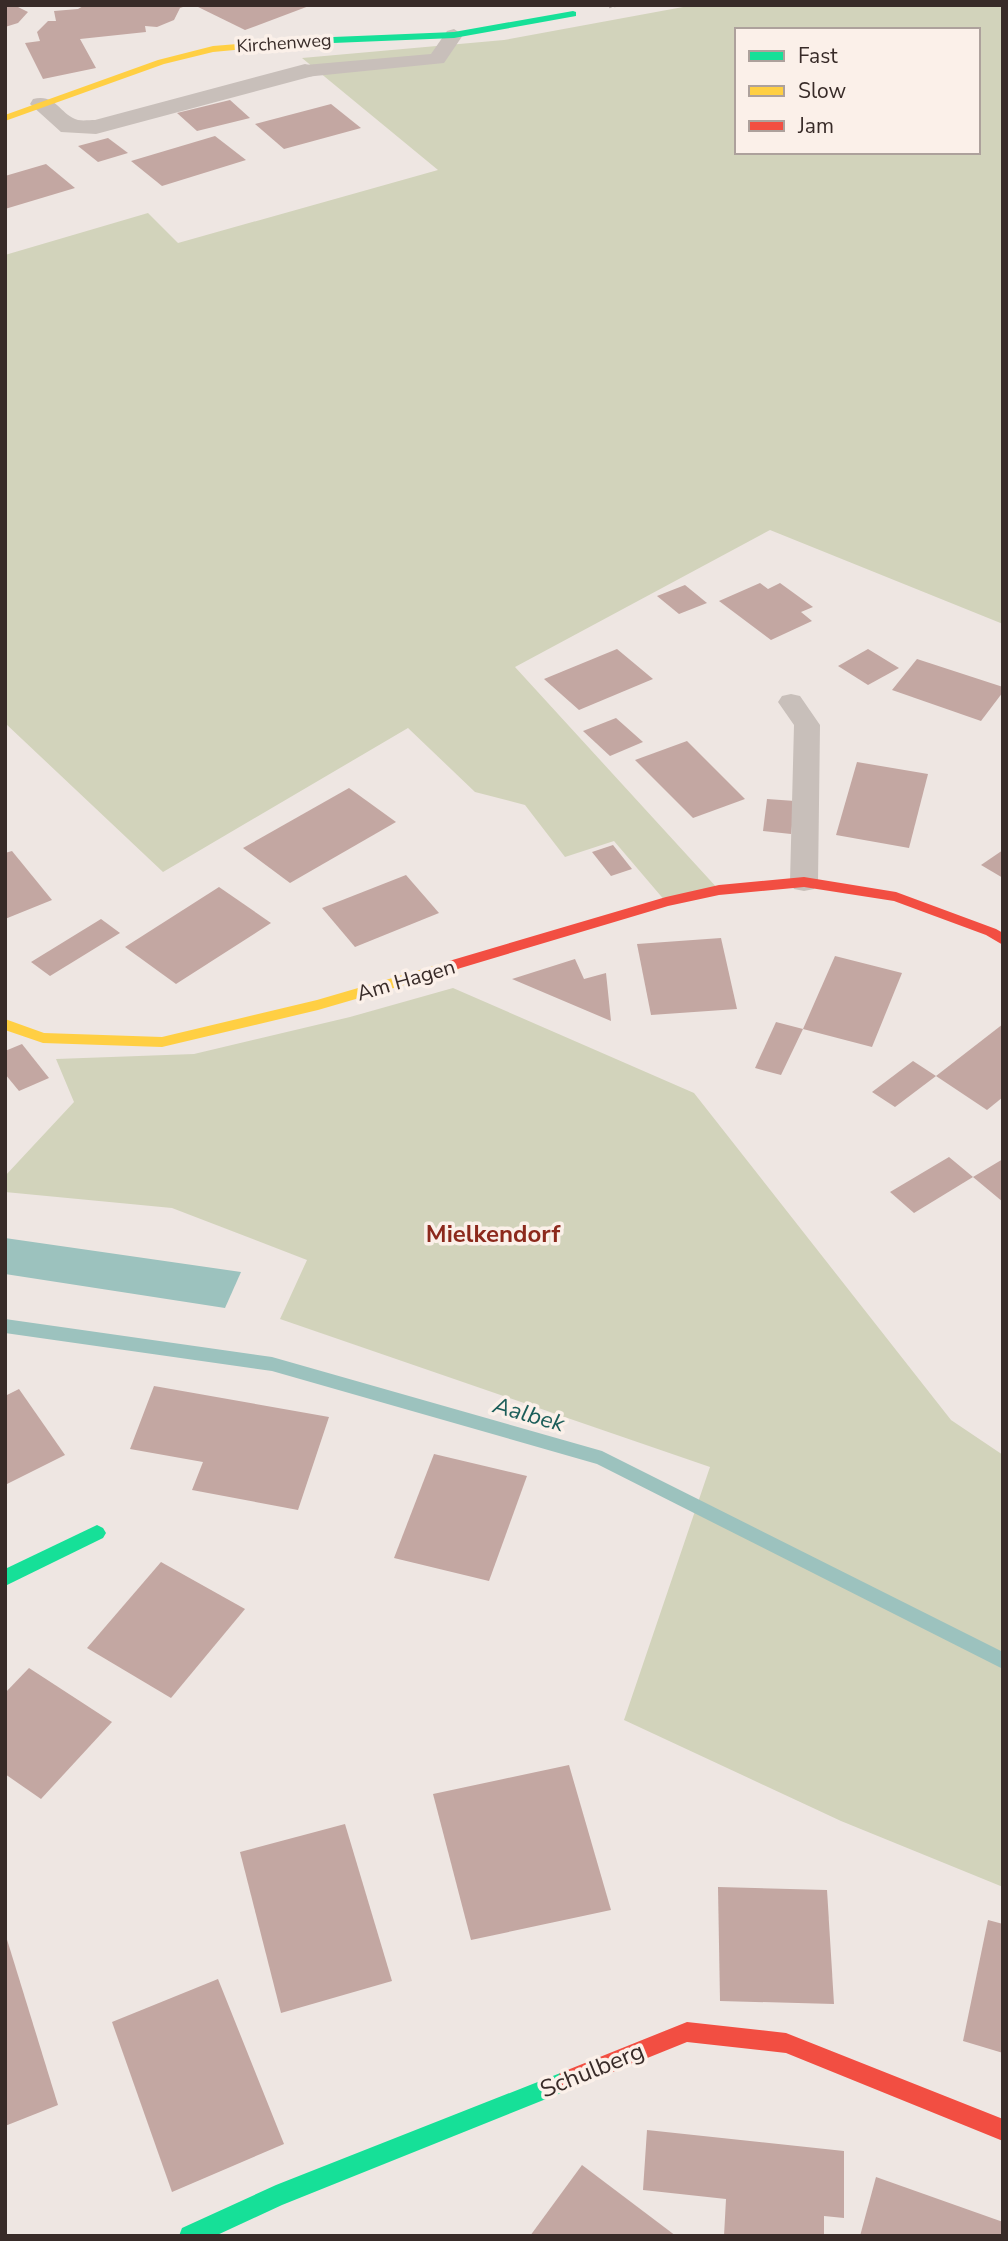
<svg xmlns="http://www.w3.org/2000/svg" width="1008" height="2241" font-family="'Nunito Sans',sans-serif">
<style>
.green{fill:#d2d3bb;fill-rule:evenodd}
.water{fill:#9cc2be}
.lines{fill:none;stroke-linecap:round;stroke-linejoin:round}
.stream{fill:#9cc2be;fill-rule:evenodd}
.building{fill:#c3a7a2}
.path{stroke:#c0b7b3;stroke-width:2.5;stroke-dasharray:2.5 2.5;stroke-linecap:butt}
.lane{fill:#c8bfba;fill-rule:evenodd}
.street{fill:#c8bfba;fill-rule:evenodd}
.fast{fill:#16e098;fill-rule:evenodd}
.slow{fill:#ffcf43;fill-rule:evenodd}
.jam{fill:#f24e42;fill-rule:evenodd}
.labels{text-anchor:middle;stroke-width:7;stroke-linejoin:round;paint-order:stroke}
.far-street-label{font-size:18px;fill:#382b28;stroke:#fbf0e9}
.street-label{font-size:21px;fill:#382b28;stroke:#fbf0e9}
.water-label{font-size:23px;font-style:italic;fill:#1b5d59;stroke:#fbf0e9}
.quarter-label{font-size:24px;font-weight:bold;fill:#8c291c;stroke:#fbf0e9}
.near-street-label{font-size:24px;fill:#382b28;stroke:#fbf0e9}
</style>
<rect width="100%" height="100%" fill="#eee6e2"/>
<!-- green -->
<g class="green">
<path d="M 694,5 L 1003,5 L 1003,624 L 770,530 L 515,667 L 719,890 L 666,902 L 614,841 L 565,857 L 525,805 L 475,792 L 408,728 L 163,872 L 5,723 L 5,255 L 148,213 L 178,243 L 438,170 L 302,58 L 504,40 ZM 737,30 L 978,30 L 978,152 L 737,152 Z"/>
<path d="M 453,988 L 694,1093 L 951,1420 L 1003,1455 L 1003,1887 L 841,1821 L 624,1720 L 710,1467 L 280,1319 L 307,1260 L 172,1208 L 5,1192 L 5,1176 L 74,1102 L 56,1059 L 194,1054 L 350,1017 Z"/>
</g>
<!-- water -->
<path class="water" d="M 5,1238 L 241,1272 L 225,1308 L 5,1274 Z"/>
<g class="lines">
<!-- stream -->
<path class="stream" d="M 5,1319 L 272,1357 L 602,1451 L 1003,1652 L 1003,1669 L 597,1464 L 272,1371 L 5,1333 Z"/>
</g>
<!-- building -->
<g class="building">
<path d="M 5,5 L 14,5 L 28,12 L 18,23 L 5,27 Z"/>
<path d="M 85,5 L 186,5 L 186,6 L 180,8 L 174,20 L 157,27 L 145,26 L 146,32 L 80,39 L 96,68 L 43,79 L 25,43 L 40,41 L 37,32 L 48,21 L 56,21 L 54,11 L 78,9 Z"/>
<path d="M 194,5 L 309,5 L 309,6 L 245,30 Z"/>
<path d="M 230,100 L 250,118 L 197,131 L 177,113 Z"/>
<path d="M 331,104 L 361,128 L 284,149 L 255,124 Z"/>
<path d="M 215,136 L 246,160 L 162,186 L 131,161 Z"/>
<path d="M 108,138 L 128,153 L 98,162 L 78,146 Z"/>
<path d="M 46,164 L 75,188 L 5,209 L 5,176 Z"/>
<path d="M 760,583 L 768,589 L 780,583 L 813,607 L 801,612 L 812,621 L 771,640 L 719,601 Z"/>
<path d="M 685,585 L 707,603 L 679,614 L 657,596 Z"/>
<path d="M 617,649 L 653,679 L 579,710 L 544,679 Z"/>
<path d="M 868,649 L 899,668 L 868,685 L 838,666 Z"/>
<path d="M 917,659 L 1003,687 L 1003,692 L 981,721 L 892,690 Z"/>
<path d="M 616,718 L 643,742 L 610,756 L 583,731 Z"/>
<path d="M 687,741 L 745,799 L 693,818 L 635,760 Z"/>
<path d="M 857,762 L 928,774 L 909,848 L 836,835 Z"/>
<path d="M 349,788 L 396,822 L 290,883 L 243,848 Z"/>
<path d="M 767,799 L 795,801 L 791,834 L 763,831 Z"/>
<path d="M 613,845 L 632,869 L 611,876 L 592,852 Z"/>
<path d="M 1003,850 L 1003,878 L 981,865 Z"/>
<path d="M 12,851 L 52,900 L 5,919 L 5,853 Z"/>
<path d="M 406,875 L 439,913 L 355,947 L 322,908 Z"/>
<path d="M 219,887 L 271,923 L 176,984 L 125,947 Z"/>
<path d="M 101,919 L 120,933 L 50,976 L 31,962 Z"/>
<path d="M 721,938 L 737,1009 L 651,1015 L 637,944 Z"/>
<path d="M 835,956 L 902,973 L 872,1047 L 803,1029 Z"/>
<path d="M 575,959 L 584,979 L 606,973 L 611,1021 L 512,979 Z"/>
<path d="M 776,1022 L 803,1029 L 781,1075 L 755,1068 Z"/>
<path d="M 1003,1024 L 1003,1097 L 987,1110 L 936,1076 Z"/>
<path d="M 22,1044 L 49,1078 L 19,1091 L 5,1074 L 5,1051 Z"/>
<path d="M 913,1061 L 936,1076 L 895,1107 L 872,1092 Z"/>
<path d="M 949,1157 L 973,1177 L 914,1213 L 890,1192 Z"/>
<path d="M 1003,1159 L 1003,1202 L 973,1177 Z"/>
<path d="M 154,1386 L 329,1417 L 298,1510 L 192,1490 L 203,1462 L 130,1449 Z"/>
<path d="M 19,1389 L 65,1455 L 5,1485 L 5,1396 Z"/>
<path d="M 434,1454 L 527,1476 L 489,1581 L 394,1558 Z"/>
<path d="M 161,1562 L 245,1609 L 171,1698 L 87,1648 Z"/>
<path d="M 29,1668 L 112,1722 L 41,1799 L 5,1774 L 5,1693 Z"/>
<path d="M 569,1765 L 611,1910 L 471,1940 L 433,1794 Z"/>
<path d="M 345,1824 L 392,1981 L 281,2013 L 240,1852 Z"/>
<path d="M 718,1887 L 827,1890 L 834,2004 L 720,2001 Z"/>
<path d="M 988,1920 L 1003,1924 L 1003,2053 L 963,2041 Z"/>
<path d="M 5,1933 L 58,2105 L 5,2126 Z"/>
<path d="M 218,1979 L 284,2144 L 172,2192 L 112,2022 Z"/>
<path d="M 647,2130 L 844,2151 L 844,2218 L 824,2216 L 824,2236 L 724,2236 L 726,2199 L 643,2190 Z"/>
<path d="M 582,2165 L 676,2236 L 530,2236 Z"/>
<path d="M 876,2177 L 1003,2222 L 1003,2236 L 860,2236 Z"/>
</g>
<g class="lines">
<!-- path -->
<path class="path" d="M 609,7 L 620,5"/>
<!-- lane -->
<g class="lane">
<path d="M 454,29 L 463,35 L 444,63 L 305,77 L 295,71 L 305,65 L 431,54 L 447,31 Z"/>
<path d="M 791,694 L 800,696 L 820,725 L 818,882 L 814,889 L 804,891 L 794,889 L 790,882 L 794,725 L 778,702 L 782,696 Z"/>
</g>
<!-- street -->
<path class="street" d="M 305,64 L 313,66 L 317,71 L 313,76 L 96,134 L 61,132 L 30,104 L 33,99 C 56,93 60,115 78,120 C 83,121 90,120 95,120 Z"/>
<!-- fast -->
<g class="fast">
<path d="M 573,11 L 576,12 L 576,16 L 454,38 L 309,44 L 304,41 L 309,38 L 454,32 Z"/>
<path d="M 97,1525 L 103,1528 L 106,1533 L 103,1538 L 5,1586 L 5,1569 Z"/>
<path d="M 568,2070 L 576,2073 L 579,2080 L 576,2087 L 282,2205 L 215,2236 L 179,2236 L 182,2228 L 276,2185 Z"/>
</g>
<!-- slow -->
<g class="slow">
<path d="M 309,38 L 314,41 L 312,43 L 213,52 L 164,64 L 5,121 L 5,115 L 158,60 L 213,46 Z"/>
<path d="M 454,960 L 461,965 L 459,969 L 318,1010 L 162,1047 L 43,1043 L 5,1030 L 5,1019 L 44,1033 L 162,1037 L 317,1000 Z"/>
</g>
<!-- jam -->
<g class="jam">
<path d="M 804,877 L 896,892 L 996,929 L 1003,933 L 1003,945 L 986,935 L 894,901 L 804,887 L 719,895 L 668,906 L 454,970 L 447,965 L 449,961 L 666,897 L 719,885 Z"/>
<path d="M 687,2022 L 786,2033 L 1003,2119 L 1003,2141 L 786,2053 L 687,2042 L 568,2090 L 560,2087 L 557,2080 L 560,2073 Z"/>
</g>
</g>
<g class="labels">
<!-- far-street labels -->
<g class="far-street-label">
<text transform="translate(284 43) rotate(-4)" y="6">Kirchenweg</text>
</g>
<!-- street labels -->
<g class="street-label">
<text transform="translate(406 980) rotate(-16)" y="7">Am Hagen</text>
</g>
<!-- water labels -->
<g class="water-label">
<text transform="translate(529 1414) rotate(16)" y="8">Aalbek</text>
</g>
<!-- quarter labels -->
<g class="quarter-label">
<text x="493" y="1242">Mielkendorf</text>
</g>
<!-- near-street labels -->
<g class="near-street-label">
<text transform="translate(592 2070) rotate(-22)" y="8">Schulberg</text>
</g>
</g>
<!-- border -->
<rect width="1008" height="2241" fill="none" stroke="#382b28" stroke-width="14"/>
<!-- legend -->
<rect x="735" y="28" width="245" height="126" fill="#fbf0e9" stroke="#ada19c" stroke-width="2"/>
<rect x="749" y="51" width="35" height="10" fill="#16e098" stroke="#ada19c" stroke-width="2"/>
<text x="798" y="63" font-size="21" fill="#382b28">Fast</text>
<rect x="749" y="86" width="35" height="10" fill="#ffcf43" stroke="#ada19c" stroke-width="2"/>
<text x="798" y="98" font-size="21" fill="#382b28">Slow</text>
<rect x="749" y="121" width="35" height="10" fill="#f24e42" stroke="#ada19c" stroke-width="2"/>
<text x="798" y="133" font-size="21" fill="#382b28">Jam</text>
</svg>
